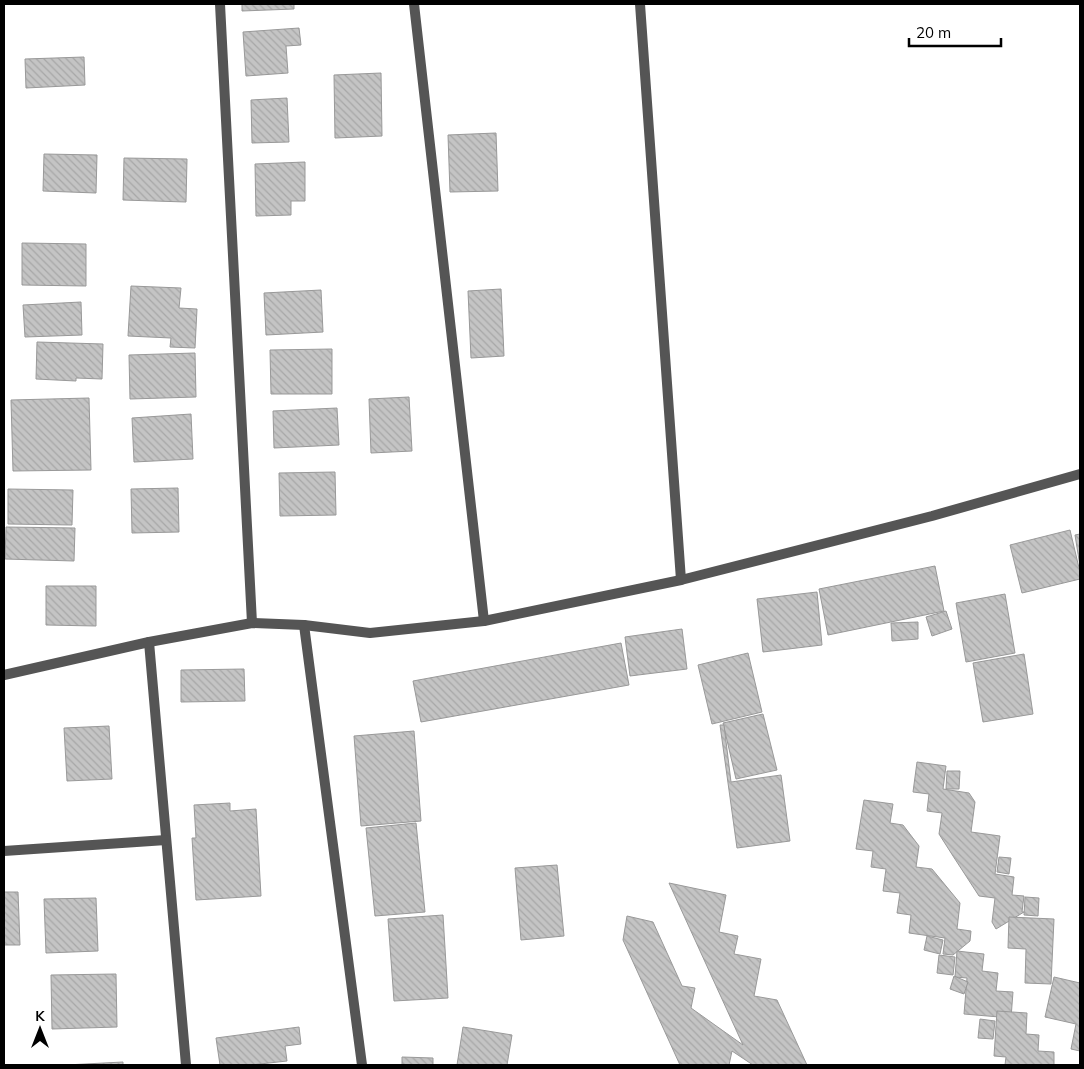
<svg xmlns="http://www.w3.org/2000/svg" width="1084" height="1069" font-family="Mulish,sans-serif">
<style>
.building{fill:url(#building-back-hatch);stroke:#999}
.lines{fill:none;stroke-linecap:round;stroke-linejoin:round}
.street{stroke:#555;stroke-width:10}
</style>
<defs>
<pattern id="building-back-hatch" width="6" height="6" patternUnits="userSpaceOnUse" patternTransform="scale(1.25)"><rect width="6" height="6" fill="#c4c4c4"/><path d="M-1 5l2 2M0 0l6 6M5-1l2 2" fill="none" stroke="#a7a7a7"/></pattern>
</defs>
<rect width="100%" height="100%" fill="#fff"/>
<!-- building -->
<g class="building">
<path d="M 242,4 L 294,4 L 294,9 L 242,11 Z"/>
<path d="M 299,28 L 301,45 L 286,46 L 288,73 L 246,76 L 243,32 Z"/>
<path d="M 84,57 L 85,85 L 26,88 L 25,59 Z"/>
<path d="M 381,73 L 382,136 L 335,138 L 334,75 Z"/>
<path d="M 287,98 L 289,142 L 252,143 L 251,100 Z"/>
<path d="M 496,133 L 498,191 L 450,192 L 448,135 Z"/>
<path d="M 44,154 L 97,155 L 96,193 L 43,191 Z"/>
<path d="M 124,158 L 187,159 L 186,202 L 123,200 Z"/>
<path d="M 305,162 L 305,201 L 291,201 L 291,215 L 256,216 L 255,164 Z"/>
<path d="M 22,243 L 86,244 L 86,286 L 22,285 Z"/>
<path d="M 131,286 L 181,288 L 179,308 L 197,309 L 195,348 L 170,347 L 171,338 L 128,336 Z"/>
<path d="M 501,289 L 504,356 L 471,358 L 468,291 Z"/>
<path d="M 321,290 L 323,332 L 266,335 L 264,293 Z"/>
<path d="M 81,302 L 82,335 L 25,337 L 23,305 Z"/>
<path d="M 37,342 L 103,344 L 102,379 L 76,378 L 76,381 L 36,379 Z"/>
<path d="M 332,349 L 332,394 L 271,394 L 270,350 Z"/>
<path d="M 195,353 L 196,397 L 130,399 L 129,355 Z"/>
<path d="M 409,397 L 412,451 L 371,453 L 369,399 Z"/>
<path d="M 89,398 L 91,470 L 13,471 L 11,400 Z"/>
<path d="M 337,408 L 339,445 L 274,448 L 273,411 Z"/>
<path d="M 191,414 L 193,459 L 134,462 L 132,418 Z"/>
<path d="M 335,472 L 336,515 L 280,516 L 279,473 Z"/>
<path d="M 178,488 L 179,532 L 132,533 L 131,489 Z"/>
<path d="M 8,489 L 73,490 L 72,525 L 8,524 Z"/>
<path d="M 6,527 L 75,528 L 74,561 L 5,559 Z"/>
<path d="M 1070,530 L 1080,572 L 1080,579 L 1022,593 L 1010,545 Z"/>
<path d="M 1080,534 L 1080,566 L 1075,535 Z"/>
<path d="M 935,566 L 944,611 L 828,635 L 819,589 Z"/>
<path d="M 46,586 L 96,586 L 96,626 L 46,625 Z"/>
<path d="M 817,592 L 822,645 L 763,652 L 757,599 Z"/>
<path d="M 1005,594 L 1015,653 L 966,662 L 956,603 Z"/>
<path d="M 946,611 L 952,629 L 932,636 L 926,617 Z"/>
<path d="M 918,622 L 918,639 L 892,641 L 891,623 Z"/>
<path d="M 682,629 L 687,669 L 630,676 L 625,637 Z"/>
<path d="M 621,643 L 629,685 L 421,722 L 413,681 Z"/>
<path d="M 748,653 L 762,712 L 712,724 L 698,665 Z"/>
<path d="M 1024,654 L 1033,714 L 983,722 L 973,663 Z"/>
<path d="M 244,669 L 245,701 L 181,702 L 181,670 Z"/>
<path d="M 763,714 L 777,770 L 736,779 L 723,723 Z"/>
<path d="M 720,725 L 724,725 L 731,782 L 781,775 L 790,841 L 737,848 Z"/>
<path d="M 109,726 L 112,779 L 67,781 L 64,728 Z"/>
<path d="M 414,731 L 421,821 L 361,826 L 354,736 Z"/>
<path d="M 917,762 L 946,766 L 943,789 L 969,793 L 975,802 L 971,832 L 1000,836 L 995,874 L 1014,877 L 1012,895 L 1024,896 L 1022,912 L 1024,912 L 996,929 L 992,922 L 995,898 L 979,896 L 953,856 L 939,834 L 942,813 L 927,811 L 929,794 L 913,792 Z"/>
<path d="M 947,771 L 960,771 L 959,789 L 946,789 Z"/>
<path d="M 864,800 L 893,804 L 890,823 L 903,825 L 919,846 L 916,867 L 932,869 L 960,903 L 957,929 L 971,931 L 970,941 L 953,955 L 943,954 L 945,938 L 909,933 L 911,915 L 897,913 L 900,893 L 883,891 L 886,869 L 871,867 L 873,851 L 856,849 Z"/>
<path d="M 230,803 L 230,811 L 256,809 L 261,896 L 196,900 L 192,838 L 196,838 L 194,805 Z"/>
<path d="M 416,823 L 425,912 L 375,916 L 366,828 Z"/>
<path d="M 999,857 L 1011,858 L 1009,874 L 997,872 Z"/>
<path d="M 557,865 L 564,936 L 521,940 L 515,868 Z"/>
<path d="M 669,883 L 726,895 L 719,932 L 738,936 L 734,954 L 761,959 L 754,996 L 777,1000 L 807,1065 L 753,1065 L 732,1051 L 729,1065 L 680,1065 L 623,940 L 627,916 L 653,922 L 682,986 L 695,988 L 691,1008 L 743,1045 Z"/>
<path d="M 4,892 L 18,892 L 20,945 L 4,945 Z"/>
<path d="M 1025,897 L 1039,898 L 1038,916 L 1024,915 Z"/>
<path d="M 96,898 L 98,951 L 46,953 L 44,899 Z"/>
<path d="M 443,915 L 448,998 L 394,1001 L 388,919 Z"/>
<path d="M 1009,917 L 1054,919 L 1051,984 L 1025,983 L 1026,949 L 1008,948 Z"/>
<path d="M 927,936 L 943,940 L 940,954 L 924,950 Z"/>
<path d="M 957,951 L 984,954 L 982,971 L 998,973 L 996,991 L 1013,992 L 1011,1018 L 964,1014 L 967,978 L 955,977 Z"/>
<path d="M 939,955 L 955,957 L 953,975 L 937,973 Z"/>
<path d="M 116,974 L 117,1027 L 52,1029 L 51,975 Z"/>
<path d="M 954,976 L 968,982 L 964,994 L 950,989 Z"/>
<path d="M 1054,977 L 1080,983 L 1080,1051 L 1071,1049 L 1076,1024 L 1045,1017 Z"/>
<path d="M 997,1011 L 1027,1013 L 1026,1034 L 1039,1035 L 1038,1051 L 1054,1052 L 1054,1065 L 1005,1065 L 1006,1057 L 994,1056 Z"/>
<path d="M 980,1019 L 995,1021 L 993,1039 L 978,1038 Z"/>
<path d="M 299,1027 L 301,1044 L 285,1046 L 287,1061 L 251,1065 L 220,1065 L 216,1038 Z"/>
<path d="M 463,1027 L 512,1035 L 507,1065 L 457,1065 Z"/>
<path d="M 402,1057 L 433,1058 L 433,1065 L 402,1065 Z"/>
<path d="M 123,1062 L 123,1065 L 66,1065 Z"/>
</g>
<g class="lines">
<!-- street -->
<g class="street">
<path d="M 220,4 L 252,623"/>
<path d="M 414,4 L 484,621"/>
<path d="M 640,4 L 681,580"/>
<path d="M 304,625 L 362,1065"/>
<path d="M 149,642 L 186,1065"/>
<path d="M 4,675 L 149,642 L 252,623 L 304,625 L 370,633 L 484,621 L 681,580 L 932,516 L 1080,474"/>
<path d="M 4,851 L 166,840"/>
</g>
</g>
<!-- border -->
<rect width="1084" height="1069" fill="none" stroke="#000000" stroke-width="10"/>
<!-- north arrow -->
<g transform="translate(40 1029)" stroke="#ffffff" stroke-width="4" paint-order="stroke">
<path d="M0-4L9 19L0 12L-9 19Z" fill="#000000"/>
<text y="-8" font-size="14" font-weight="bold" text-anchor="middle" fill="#000000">K</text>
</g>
<!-- scale -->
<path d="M909 38v8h92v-8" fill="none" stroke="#000000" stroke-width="2.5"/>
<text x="916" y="38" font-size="15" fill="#000000" stroke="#ffffff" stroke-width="4" paint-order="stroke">20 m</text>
</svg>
